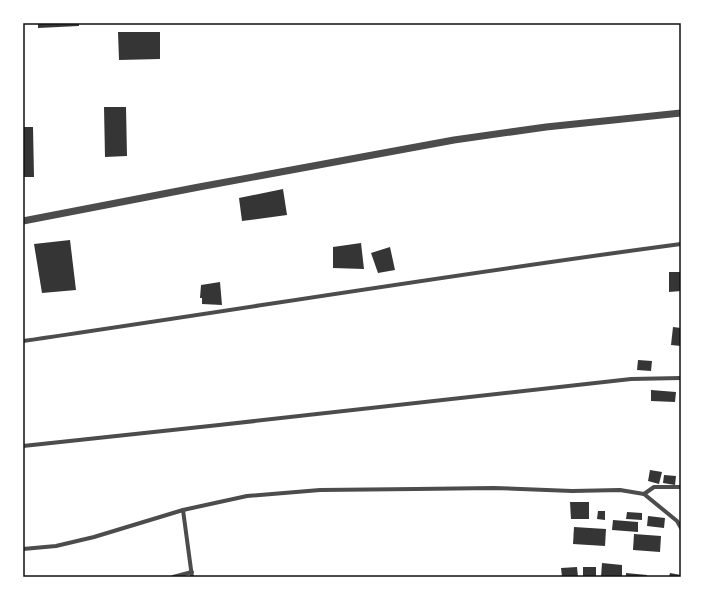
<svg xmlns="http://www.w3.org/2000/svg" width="704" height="600" font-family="Commissioner,sans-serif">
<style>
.building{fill:#353535}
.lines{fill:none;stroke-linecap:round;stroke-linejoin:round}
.minor{stroke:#4c4c4c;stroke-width:4}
.tertiary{stroke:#4c4c4c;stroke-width:7}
.neatline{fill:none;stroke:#111;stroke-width:1.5}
</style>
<rect width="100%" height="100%" fill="#fff"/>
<!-- building -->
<g class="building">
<path d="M 38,23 L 79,23 L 79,26 L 38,28 Z"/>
<path d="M 118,32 L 160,32 L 160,59 L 119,60 Z"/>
<path d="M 104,107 L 126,107 L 127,156 L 105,157 Z"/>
<path d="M 23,127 L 33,127 L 34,177 L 23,177 Z"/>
<path d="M 283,189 L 287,215 L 242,221 L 239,198 Z"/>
<path d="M 70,240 L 76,290 L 42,293 L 34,244 Z"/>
<path d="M 361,243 L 364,269 L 333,268 L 333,247 Z"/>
<path d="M 390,247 L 395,270 L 378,273 L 371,253 Z"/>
<path d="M 669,272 L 681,272 L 681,291 L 669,292 Z"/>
<path d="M 220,282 L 222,305 L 202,304 L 202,298 L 200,298 L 201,285 Z"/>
<path d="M 673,327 L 681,328 L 681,346 L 671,345 Z"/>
<path d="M 638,360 L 652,361 L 651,371 L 637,370 Z"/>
<path d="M 651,390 L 676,392 L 675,402 L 651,401 Z"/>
<path d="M 650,470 L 662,472 L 659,484 L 648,481 Z"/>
<path d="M 664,475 L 676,476 L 675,485 L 663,483 Z"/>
<path d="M 570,502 L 589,502 L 589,519 L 571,519 Z"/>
<path d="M 598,511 L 605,511 L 605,520 L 597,519 Z"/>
<path d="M 627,512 L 642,513 L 642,520 L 626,519 Z"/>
<path d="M 648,516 L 665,518 L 664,528 L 647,526 Z"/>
<path d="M 613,520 L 638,522 L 638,532 L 612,530 Z"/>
<path d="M 574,527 L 606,529 L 605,546 L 573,544 Z"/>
<path d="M 634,534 L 661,536 L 660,552 L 633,550 Z"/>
<path d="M 602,563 L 622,565 L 622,577 L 601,577 Z"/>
<path d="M 577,567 L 578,577 L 562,577 L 561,568 Z"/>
<rect x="583" y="567" width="13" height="10"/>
<path d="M 626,573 L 647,575 L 647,577 L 626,577 Z"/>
<path d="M 670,573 L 681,575 L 680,577 L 669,577 Z"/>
</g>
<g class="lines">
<!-- minor -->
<g class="minor">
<path d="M 23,341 C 242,309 461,273 681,244"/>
<path d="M 23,446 L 219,425 L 631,379 L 681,378"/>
<path d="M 644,494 L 677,521 L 681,528"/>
<path d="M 183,510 L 192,577"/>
<path d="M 23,549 L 56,546 L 94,537 L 183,510 L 247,496 L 320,490 L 416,489 L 494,488 L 572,491 L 620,490 L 644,494 L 654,487 L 681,487"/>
<path d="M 173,577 L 192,572"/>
</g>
<!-- tertiary -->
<path class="tertiary" d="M 23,221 L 199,187 L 454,140 L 546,127 L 681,113"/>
</g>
<!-- border -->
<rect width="704" height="600" fill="none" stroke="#ffffff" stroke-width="48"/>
<rect x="24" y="24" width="656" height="552" class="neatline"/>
</svg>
